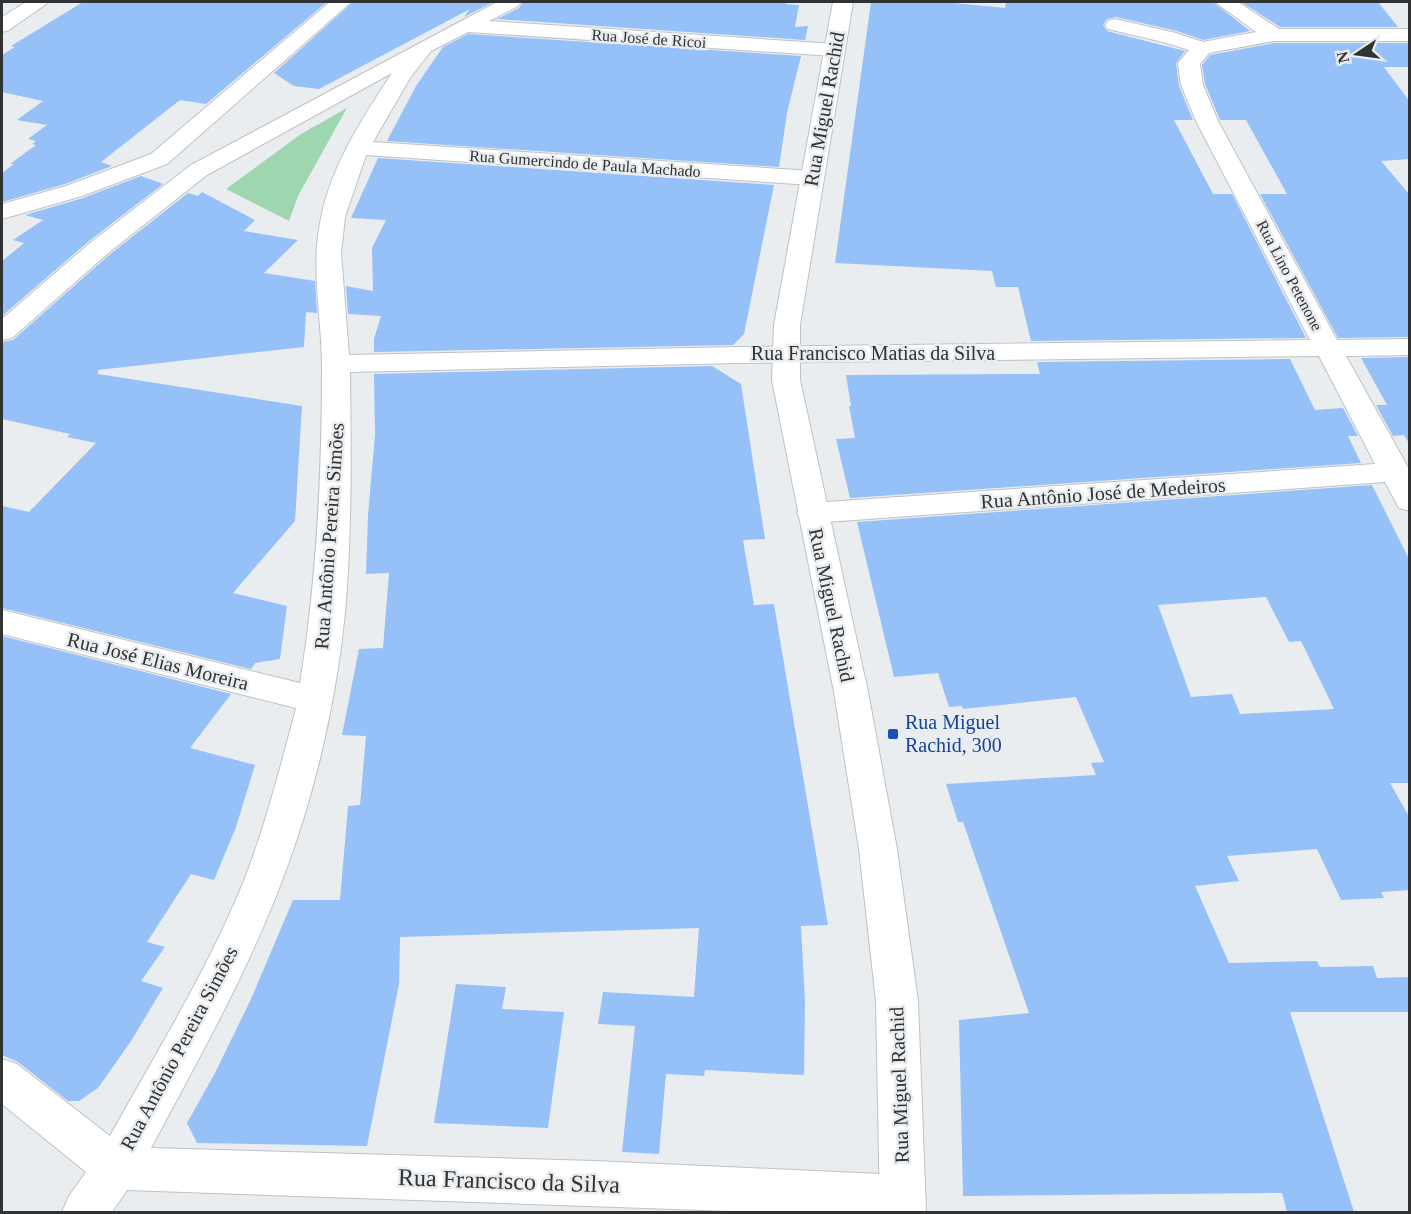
<svg xmlns="http://www.w3.org/2000/svg" width="1411" height="1214" font-family="Georgia,serif">
<style>
.green{fill:#9ed6b0}
.building{fill:#95c0f8;fill-rule:evenodd}
.lines{fill:none;stroke-linecap:round;stroke-linejoin:round}
.minor-casing{stroke:#bfc2c5;stroke-width:2}
.major-casing{stroke:#bfc2c5;stroke-width:2}
.minor{fill:#fff;fill-rule:evenodd}
.major{fill:#fff;fill-rule:evenodd}
.transit-dot{fill:#1a4fb4;stroke:#eaedf0;stroke-width:2}
.labels{text-anchor:middle;stroke-width:5;stroke-linejoin:round;paint-order:stroke}
.far-street-label{font-size:16px;fill:#313233;stroke:#eaedf0}
.street-label{font-size:20px;fill:#313233;stroke:#eaedf0}
.transit-label{font-size:20px;fill:#164399;stroke:#eaedf0;text-anchor:start}
.near-street-label{font-size:24px;fill:#313233;stroke:#eaedf0}
</style>
<rect width="100%" height="100%" fill="#eaedf0"/>
<!-- green -->
<path class="green" d="M 347,108 L 298,196 L 289,221 L 226,189 L 301,134 Z"/>
<!-- building -->
<g class="building">
<path d="M 83,2 L 327,2 L 206,104 L 180,100 L 101,162 L 112,166 L 65,184 L 2,202 L 2,173 L 14,164 L 10,164 L 36,145 L 32,144 L 36,141 L 28,139 L 47,125 L 17,120 L 43,101 L 2,92 L 2,55 L 15,47 L 11,46 Z"/>
<path d="M 353,2 L 493,2 L 464,17 L 470,9 L 319,89 L 294,86 L 274,73 Z"/>
<path d="M 523,2 L 786,2 L 785,4 L 799,5 L 795,27 L 808,26 L 805,40 L 497,19 L 519,8 Z"/>
<path d="M 871,2 L 945,2 L 1005,8 L 1006,2 L 1213,2 L 1250,31 L 1203,40 L 1177,31 L 1116,17 L 1107,19 L 1103,25 L 1107,31 L 1185,51 L 1176,63 L 1179,86 L 1193,120 L 1174,120 L 1213,194 L 1232,194 L 1306,338 L 1031,341 L 1018,287 L 996,287 L 992,271 L 835,263 Z"/>
<path d="M 1241,2 L 1378,2 L 1398,27 L 1280,27 Z"/>
<path d="M 468,34 L 801,56 L 787,113 L 779,167 L 387,141 L 416,86 L 443,47 Z"/>
<path d="M 1274,43 L 1410,43 L 1410,67 L 1384,67 L 1410,102 L 1410,159 L 1381,161 L 1410,195 L 1410,337 L 1338,338 L 1260,194 L 1287,194 L 1246,120 L 1220,120 L 1205,84 L 1202,65 L 1210,55 Z"/>
<path d="M 378,158 L 774,185 L 744,334 L 733,345 L 374,352 L 374,339 L 381,316 L 348,314 L 346,286 L 373,291 L 372,248 L 386,220 L 351,218 Z"/>
<path d="M 141,176 L 163,184 L 89,241 L 2,316 L 2,261 L 24,243 L 13,240 L 43,220 L 25,215 L 83,198 Z"/>
<path d="M 202,192 L 255,220 L 244,231 L 298,240 L 264,273 L 315,281 L 317,313 L 306,312 L 304,347 L 98,370 L 98,374 L 302,406 L 295,521 L 233,593 L 287,606 L 280,659 L 255,663 L 251,669 L 2,608 L 2,506 L 29,512 L 96,443 L 67,437 L 70,434 L 2,419 L 2,342 L 13,340 L 109,255 L 188,193 L 198,196 Z"/>
<path d="M 1410,357 L 1410,445 L 1404,435 L 1393,436 L 1376,405 L 1387,405 L 1361,358 Z"/>
<path d="M 1290,359 L 1315,410 L 1343,408 L 1358,436 L 1348,436 L 1361,463 L 850,498 L 836,439 L 855,438 L 849,406 L 851,406 L 846,375 L 1040,374 L 1037,362 Z"/>
<path d="M 712,366 L 741,384 L 765,539 L 743,540 L 754,605 L 774,604 L 828,925 L 801,926 L 805,1002 L 804,1075 L 705,1070 L 704,1076 L 666,1074 L 659,1154 L 622,1152 L 635,1026 L 598,1024 L 603,992 L 694,997 L 699,928 L 400,937 L 399,984 L 367,1146 L 197,1143 L 187,1123 L 215,1073 L 251,999 L 293,900 L 340,900 L 348,806 L 360,805 L 366,736 L 342,735 L 359,649 L 383,648 L 389,573 L 366,574 L 368,515 L 375,435 L 374,374 Z"/>
<path d="M 1372,485 L 1410,561 L 1410,783 L 1390,783 L 1410,818 L 1410,890 L 1381,892 L 1384,898 L 1341,900 L 1317,849 L 1227,856 L 1239,881 L 1195,886 L 1229,963 L 1317,961 L 1320,967 L 1373,966 L 1377,978 L 1410,977 L 1410,1012 L 1290,1012 L 1354,1212 L 1287,1212 L 1282,1193 L 963,1196 L 959,1020 L 1029,1013 L 963,822 L 958,822 L 946,784 L 1096,775 L 1091,763 L 1104,762 L 1076,697 L 963,709 L 962,706 L 949,707 L 938,673 L 894,677 L 857,522 ZM 1266,597 L 1289,642 L 1301,641 L 1334,709 L 1240,714 L 1232,694 L 1191,697 L 1158,605 Z"/>
<path d="M 2,636 L 231,694 L 190,748 L 255,765 L 236,827 L 214,880 L 191,874 L 147,942 L 165,947 L 141,981 L 163,988 L 131,1041 L 98,1088 L 79,1101 L 68,1101 L 18,1062 L 2,1055 Z"/>
<path d="M 456,984 L 506,987 L 502,1009 L 564,1012 L 548,1128 L 434,1123 Z"/>
</g>
<g class="lines">
<defs>
<g id="minor">
<path d="M 26,2 L 49,2 L 9,30 L 2,32 L 2,17 Z"/>
<path d="M 330,2 L 351,2 L 167,164 L 82,196 L 2,219 L 2,204 L 66,186 L 151,154 Z"/>
<path d="M 497,2 L 521,2 L 518,6 L 489,21 L 834,44 L 841,46 L 844,50 L 841,54 L 834,56 L 468,32 L 431,51 L 410,78 L 373,142 L 812,171 L 820,173 L 824,178 L 820,183 L 812,185 L 366,155 L 345,217 L 341,253 L 349,355 L 739,347 L 1310,340 L 1196,121 L 1181,85 L 1178,63 L 1189,50 L 1163,42 L 1108,29 L 1105,25 L 1108,21 L 1115,19 L 1176,33 L 1203,42 L 1256,32 L 1215,2 L 1238,2 L 1279,29 L 1410,29 L 1410,41 L 1274,41 L 1209,53 L 1200,64 L 1203,85 L 1218,121 L 1337,340 L 1410,339 L 1410,355 L 1346,356 L 1410,471 L 1410,511 L 1399,508 L 1385,482 L 812,523 L 801,520 L 797,513 L 801,506 L 812,503 L 1375,464 L 1319,356 L 739,363 L 350,372 C 351,452 352,533 345,613 C 336,702 315,794 283,878 C 248,972 198,1060 151,1148 L 594,1161 L 903,1175 L 919,1181 L 926,1197 L 919,1212 L 760,1212 L 127,1190 L 112,1212 L 62,1212 L 69,1196 L 86,1172 L 2,1104 L 2,1059 L 17,1064 L 110,1136 C 157,1051 209,968 245,878 C 266,823 281,765 296,708 L 2,634 L 2,610 L 300,683 C 317,579 322,474 322,367 C 322,318 310,268 321,218 C 331,166 363,117 392,73 L 207,175 L 108,253 L 12,338 L 2,340 L 2,319 L 90,243 L 191,165 Z"/>
</g>
<path id="major" d="M 833,2 L 853,2 L 800,325 L 800,380 L 868,692 L 897,849 L 918,1001 L 926,1212 L 880,1212 L 876,1001 L 859,849 L 834,692 L 772,380 L 774,325 Z"/>
</defs>
<!-- minor casing -->
<use href="#minor" class="minor-casing"/>
<!-- major casing -->
<use href="#major" class="major-casing"/>
<!-- minor -->
<use href="#minor" class="minor"/>
<!-- major -->
<use href="#major" class="major"/>
</g>
<!-- markers -->
<rect class="transit-dot" x="887" y="728" width="12" height="12" rx="3"/>
<g class="labels">
<!-- far-street labels -->
<g class="far-street-label">
<text transform="translate(649 38) rotate(4)" y="6">Rua José de Ricoi</text>
<text transform="translate(585 163) rotate(4)" y="6">Rua Gumercindo de Paula Machado</text>
<text transform="translate(1290 275) rotate(62)" y="6">Rua Lino Petenone</text>
</g>
<!-- street labels -->
<g class="street-label">
<text transform="translate(824 109) rotate(-80)" y="7">Rua Miguel Rachid</text>
<text x="873" y="360">Rua Francisco Matias da Silva</text>
<text transform="translate(1103 493) rotate(-4)" y="7">Rua Antônio José de Medeiros</text>
<text transform="translate(329 536) rotate(-86)" y="7">Rua Antônio Pereira Simões</text>
<text transform="translate(832 605) rotate(78)" y="7">Rua Miguel Rachid</text>
<text transform="translate(158 661) rotate(14)" y="7">Rua José Elias Moreira</text>
<text transform="translate(179 1048) rotate(-62)" y="7">Rua Antônio Pereira Simões</text>
<text transform="translate(899 1085) rotate(-92)" y="7">Rua Miguel Rachid</text>
</g>
<!-- transit labels -->
<g class="transit-label">
<text x="905" y="729">Rua Miguel<tspan x="905" dy="23">Rachid, 300</tspan></text>
</g>
<!-- near-street labels -->
<g class="near-street-label">
<text transform="translate(509 1181) rotate(2)" y="8">Rua Francisco da Silva</text>
</g>
</g>
<!-- border -->
<rect width="1411" height="1214" fill="none" stroke="#313233" stroke-width="6"/>
<!-- north arrow -->
<g transform="translate(1357 54) rotate(257)" stroke="#eaedf0" stroke-width="4.5" paint-order="stroke">
<path d="M0-4.5L10 22L0 15L-10 22Z" fill="#313233"/>
<text y="-9" font-size="16" font-weight="bold" text-anchor="middle" fill="#313233">N</text>
</g>
</svg>
